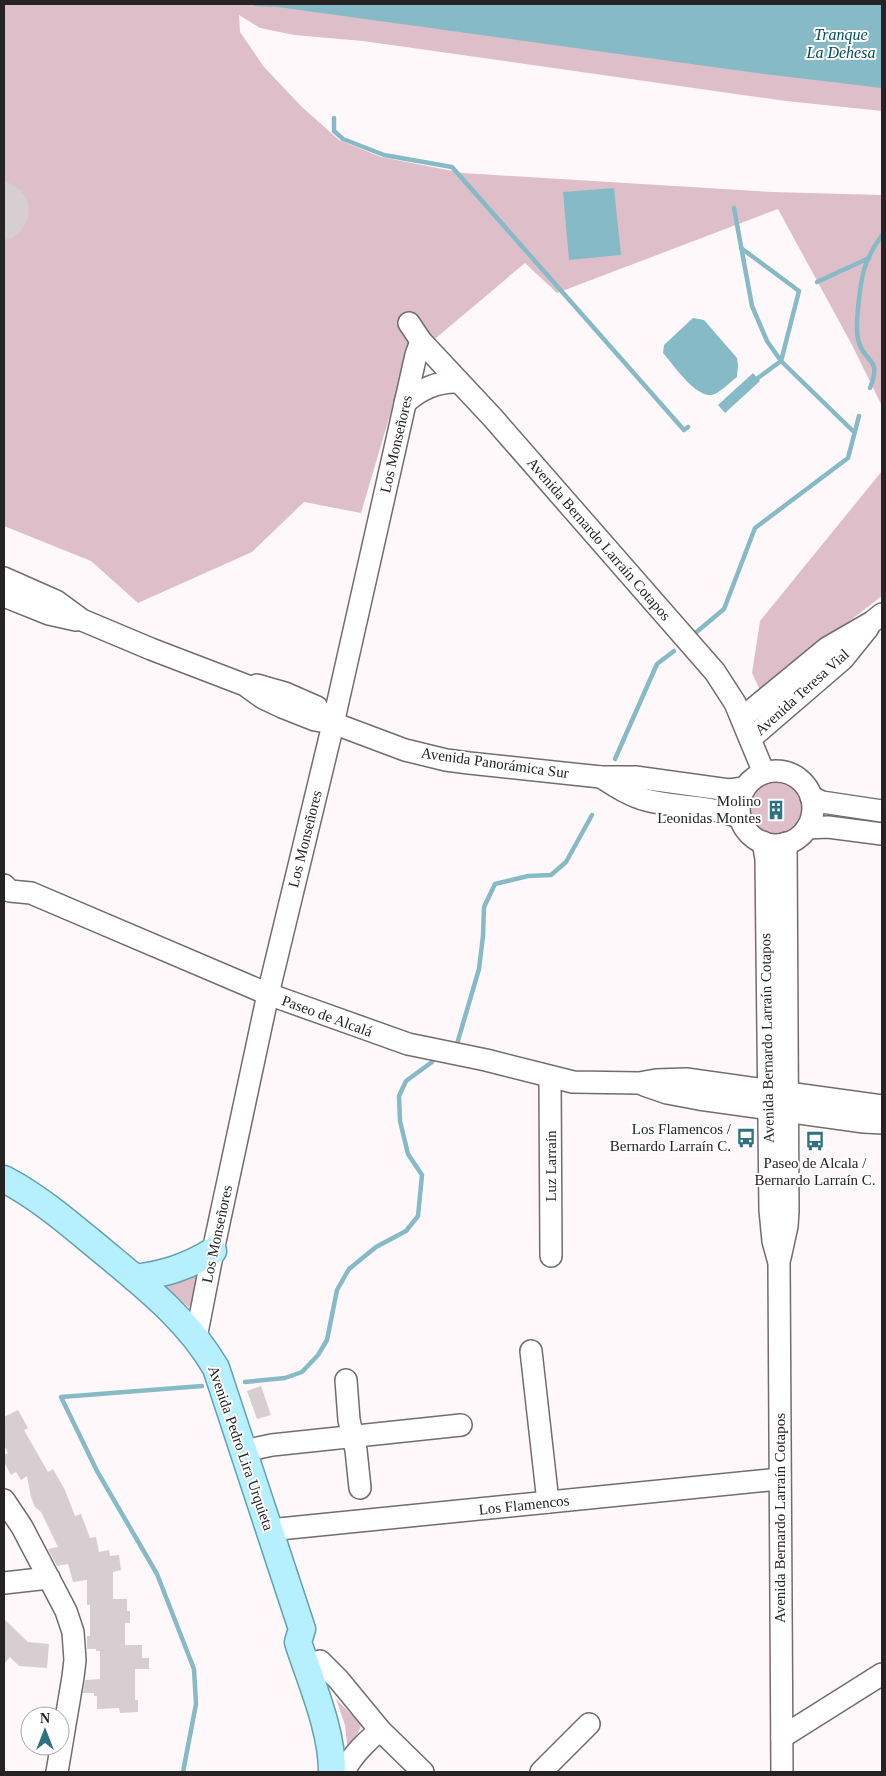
<svg xmlns="http://www.w3.org/2000/svg" width="886" height="1776" font-family="Georgia,serif">
<style>
.green{fill:#debfc9}
.water{fill:#87bac7}
.lines{fill:none;stroke-linecap:round;stroke-linejoin:round}
.stream{stroke:#87bac7;stroke-width:4.5}
.building{fill:#d6ced0}
.minor-casing{stroke:#736c6e;stroke-width:24}
.major-casing{stroke:#64a1b0;stroke-width:29}
.minor{stroke:#fff;stroke-width:21}
.major{stroke:#b6effd;stroke-width:26}
.labels{text-anchor:middle;stroke-width:4;stroke-linejoin:round;paint-order:stroke}
.street-label{font-size:15px;fill:#262324;stroke:#fff}
.poi-label{font-size:15px;fill:#262324;stroke:#fff;text-anchor:end}
.water-label{font-size:16px;font-style:italic;fill:#014f5d;stroke:#fff}
</style>
<rect width="100%" height="100%" fill="#fef8fa"/>
<!-- green -->
<g class="green">
<path d="M 4,4 L 882,4 L 882,111 L 786,101 L 363,41 L 294,35 L 260,28 L 239,15 L 240,32 L 264,67 L 302,107 L 339,140 L 381,157 L 463,173 L 772,192 L 882,195 L 882,406 L 852,345 L 778,209 L 557,293 L 525,263 L 405,364 L 361,513 L 304,502 L 252,552 L 138,603 L 91,561 L 4,526 Z"/>
<path d="M 882,471 L 882,596 L 760,690 L 752,673 L 760,621 Z"/>
<circle cx="776" cy="809" r="26"/>
<path d="M 200,1270 L 192,1310 L 161,1284 Z"/>
<path d="M 336,1699 L 360,1723 L 361,1726 L 348,1754 L 345,1725 Z"/>
</g>
<!-- water -->
<g class="water">
<path d="M 254,4 L 882,4 L 882,88 L 764,74 L 278,7 L 254,6 Z"/>
<path d="M 614,188 L 621,255 L 569,260 L 563,192 Z"/>
<path d="M 693,318 L 704,320 L 737,358 L 738,365 L 737,377 C 730,382 723,390 715,394 C 698,402 673,364 663,353 L 664,345 Z"/>
<path d="M 753,373 L 760,381 L 725,413 L 718,405 Z"/>
</g>
<g class="lines">
<!-- stream -->
<g class="stream">
<path d="M 334,118 L 334,131 L 343,139 L 384,155 L 452,167 L 684,430 L 688,427"/>
<path d="M 734,208 L 752,306 L 767,341 L 781,361 L 854,432"/>
<path d="M 741,248 L 799,291 L 781,361 L 758,378"/>
<path d="M 817,282 L 869,258"/>
<path d="M 870,388 C 883,356 863,364 858,339 C 856,330 857,318 858,308 C 861,278 863,261 882,235"/>
<path d="M 693,635 L 724,609 L 755,528 L 848,458 L 859,416"/>
<path d="M 615,759 L 657,664 L 674,651"/>
<path d="M 457,1044 L 479,969 L 483,936 L 484,907 L 495,884 L 528,876 L 551,875 L 566,862 L 592,815"/>
<path d="M 245,1382 L 285,1378 L 302,1372 L 318,1355 L 327,1340 L 337,1290 L 349,1269 L 376,1247 L 406,1231 L 418,1216 L 422,1175 L 408,1154 L 400,1121 L 399,1096 L 406,1081 L 432,1062"/>
<path d="M 183,1772 L 196,1704 L 194,1669 L 157,1574 L 97,1471 L 61,1397 L 202,1386"/>
</g>
</g>
<!-- building -->
<g class="building">
<path d="M 4,180 L 20,190 L 27,199 L 29,210 L 27,221 L 21,231 L 12,238 L 4,240 Z"/>
<path d="M 261,1386 L 271,1415 L 257,1419 L 247,1391 Z"/>
<path d="M 18,1410 L 28,1428 L 24,1430 L 48,1472 L 53,1469 L 65,1490 L 75,1516 L 81,1514 L 90,1538 L 96,1537 L 99,1552 L 109,1550 L 110,1556 L 119,1555 L 121,1570 L 113,1572 L 113,1599 L 127,1599 L 127,1611 L 130,1611 L 130,1623 L 125,1623 L 125,1645 L 142,1645 L 142,1658 L 149,1658 L 149,1669 L 135,1669 L 135,1700 L 138,1700 L 138,1712 L 120,1713 L 119,1708 L 97,1709 L 97,1696 L 94,1696 L 94,1693 L 83,1693 L 85,1680 L 100,1679 L 100,1651 L 96,1651 L 96,1649 L 87,1649 L 87,1636 L 90,1636 L 90,1605 L 87,1605 L 87,1580 L 73,1582 L 68,1564 L 57,1566 L 48,1549 L 58,1547 L 41,1512 L 35,1507 L 31,1497 L 27,1476 L 21,1480 L 16,1472 L 11,1475 L 4,1462 L 4,1455 L 8,1453 L 4,1445 L 4,1417 Z"/>
<path d="M 4,1619 L 28,1642 L 49,1644 L 47,1668 L 19,1666 L 10,1657 L 4,1664 Z"/>
</g>
<g class="lines">
<defs>
<g id="minor">
<path d="M 409,323 L 421,341 L 493,418 L 715,672 L 735,703 L 764,773"/>
<path d="M 405,403 C 421,388 438,381 459,382"/>
<path d="M 4,578 L 56,601 L 82,620 L 151,649 L 245,685 L 263,698 L 282,707 L 315,720 L 333,723 L 405,750 L 446,760 L 469,763 L 601,777 L 635,777 L 729,790 L 744,788"/>
<path d="M 4,596 L 49,614 L 76,620"/>
<path d="M 257,685 L 285,693 L 317,707"/>
<path d="M 742,718 L 827,648 L 872,622 L 882,614"/>
<path d="M 750,739 L 843,659 L 868,628"/>
<circle cx="776" cy="808" r="37"/>
<path d="M 601,777 C 615,786 630,796 646,800 C 676,808 711,805 740,818"/>
<path d="M 811,797 L 822,802 L 882,811"/>
<path d="M 807,828 L 828,827 L 882,834"/>
<path d="M 763,842 L 766,859 L 770,1210 L 773,1241 L 779,1263 L 782,1772"/>
<path d="M 4,885 L 10,891 L 31,893 L 268,994 L 408,1044 L 486,1060 L 573,1082 L 639,1083 L 656,1080 L 686,1079 L 882,1106"/>
<path d="M 550,1077 L 551,1256"/>
<path d="M 644,1085 L 667,1093 L 699,1099 L 864,1122 L 882,1123"/>
<path d="M 780,1258 L 787,1226 L 788,1211 L 786,843"/>
<path d="M 196,1338 L 213,1251 L 268,994 L 330,737 L 416,355 L 421,341"/>
<path d="M 531,1351 L 548,1502"/>
<path d="M 346,1380 L 349,1420 L 356,1450 L 360,1488"/>
<path d="M 244,1451 L 272,1445 L 461,1425"/>
<path d="M 4,1500 L 22,1527 L 66,1611 L 73,1632 L 75,1660 L 73,1677 L 57,1772"/>
<path d="M 269,1530 L 779,1479"/>
<path d="M 4,1583 L 49,1578"/>
<path d="M 320,1661 L 338,1679 L 380,1730 L 423,1772"/>
<path d="M 782,1737 L 882,1674"/>
<path d="M 344,1772 C 352,1755 366,1742 380,1730"/>
<path d="M 541,1772 L 589,1724"/>
</g>
<g id="major">
<path d="M 4,1179 C 42,1199 72,1226 105,1253 C 146,1287 189,1321 216,1368 L 302,1629 L 298,1642 C 311,1683 332,1729 332,1772"/>
<path d="M 135,1278 C 164,1274 188,1267 213,1251"/>
</g>
</defs>
<!-- minor casing -->
<use href="#minor" class="minor-casing"/>
<!-- major casing -->
<use href="#major" class="major-casing"/>
<!-- minor -->
<use href="#minor" class="minor"/>
<!-- major -->
<use href="#major" class="major"/>
</g>
<!-- icons -->
<defs>
<symbol id="building-bare" viewBox="-9 -9 18 18"><path d="M-4-6H4V6H1V3H-1V6H-4ZM-2.5-4.3h1.7v1.8h-1.7ZM.8-4.3h1.7v1.8H.8ZM-2.5-1h1.7V.8h-1.7ZM.8-1h1.7V.8H.8Z" fill="#2d7281" stroke="#fff" stroke-width="2.5" paint-order="stroke"/></symbol>
<symbol id="bus-bare" viewBox="-9 -9 18 18"><path d="M-5-6H5V4H4V6H2V4H-2V6H-4V4H-5ZM-3.5-4V0h7V-4ZM-3.5 1.2v1.5H-2V1.2ZM2 1.2v1.5H3.5V1.2Z" fill="#2d7281" stroke="#fff" stroke-width="2.5" paint-order="stroke"/></symbol>
</defs>
<g fill-rule="evenodd">
<use href="#building-bare" x="762" y="796" width="28" height="28"/>
<use href="#bus-bare" x="732" y="1124" width="28" height="28"/>
<use href="#bus-bare" x="801" y="1127" width="28" height="28"/>
</g>
<g class="labels">
<!-- street labels -->
<g class="street-label">
<text transform="translate(396 444) rotate(-77)" y="5">Los Monseñores</text>
<text transform="translate(599 539) rotate(49)" y="5">Avenida Bernardo Larraín Cotapos</text>
<text transform="translate(802 692) rotate(-42)" y="5">Avenida Teresa Vial</text>
<text transform="translate(495 763) rotate(8)" y="5">Avenida Panorámica Sur</text>
<text transform="translate(305 839) rotate(-76)" y="5">Los Monseñores</text>
<text transform="translate(327 1016) rotate(20)" y="5">Paseo de Alcalá</text>
<text transform="translate(767 1038) rotate(-91)" y="5">Avenida Bernardo Larraín Cotapos</text>
<text transform="translate(551 1166) rotate(-90)" y="5">Luz Larraín</text>
<text transform="translate(217 1234) rotate(-78)" y="5">Los Monseñores</text>
<text transform="translate(241 1448) rotate(71)" y="5">Avenida Pedro Lira Urquieta</text>
<text transform="translate(524 1505) rotate(-6)" y="5">Los Flamencos</text>
<text transform="translate(780 1518) rotate(-90)" y="5">Avenida Bernardo Larraín Cotapos</text>
</g>
<!-- poi labels -->
<g class="poi-label">
<text x="761" y="806">Molino<tspan x="761" dy="17">Leonidas Montes</tspan></text>
<text x="731" y="1134">Los Flamencos /<tspan x="731" dy="17">Bernardo Larraín C.</tspan></text>
<text x="815" y="1168" text-anchor="middle">Paseo de Alcala /<tspan x="815" dy="17">Bernardo Larraín C.</tspan></text>
</g>
<!-- water labels -->
<g class="water-label">
<text x="841" y="40">Tranque<tspan x="841" dy="18">La Dehesa</tspan></text>
</g>
</g>
<!-- border -->
<rect width="886" height="1776" fill="none" stroke="#262324" stroke-width="10"/>
<!-- north arrow -->
<g transform="translate(45 1731)"><circle r="24" fill="#ffffff" stroke="#a8a7a7"/>
<path d="M0-4L9 19L0 12L-9 19Z" fill="#2d7281"/>
<text y="-8" font-size="14" font-weight="bold" text-anchor="middle" fill="#262324">N</text>
</g>
</svg>
